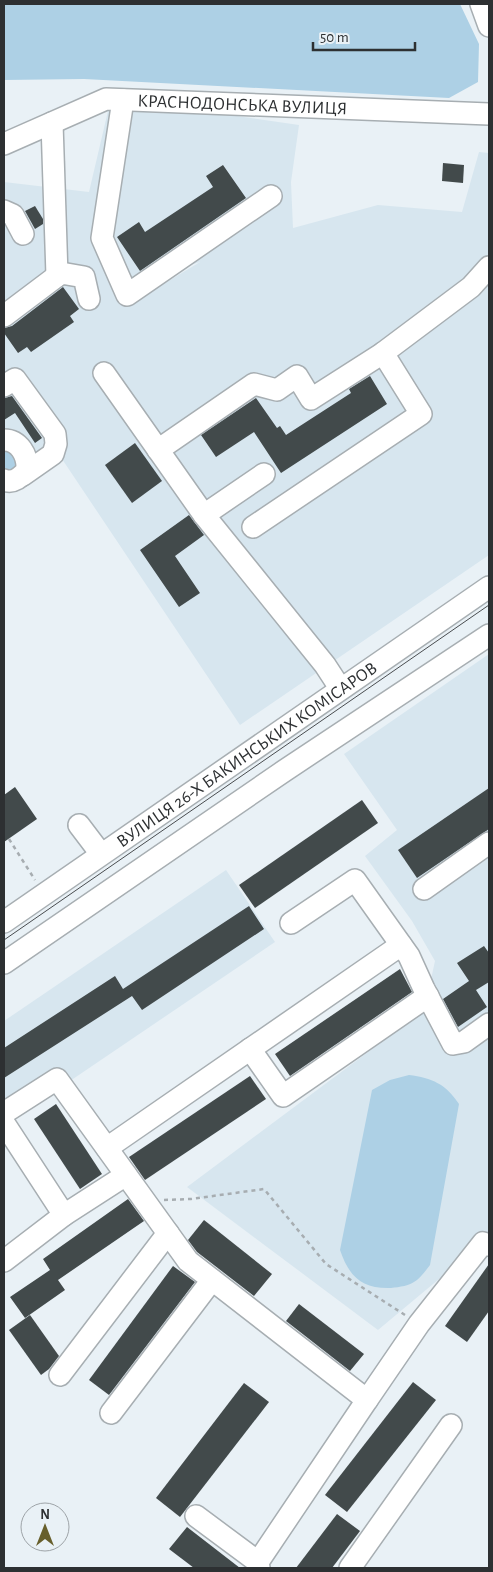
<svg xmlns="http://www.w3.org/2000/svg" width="493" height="1572" font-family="'Alegreya Sans',sans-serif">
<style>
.built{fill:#d7e6ef;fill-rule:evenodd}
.green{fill:#add0e5}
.building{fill:#424a4b}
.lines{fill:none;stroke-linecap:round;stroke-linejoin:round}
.minor-casing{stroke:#a7aeb2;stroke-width:24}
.path{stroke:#a7adb1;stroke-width:2.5;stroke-dasharray:4 4;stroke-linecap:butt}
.minor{stroke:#fff;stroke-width:21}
.tram{stroke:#494c4f;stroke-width:1}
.labels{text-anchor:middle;stroke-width:5;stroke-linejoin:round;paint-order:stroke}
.street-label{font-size:18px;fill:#2d3032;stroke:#e9f1f6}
</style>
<rect width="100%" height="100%" fill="#e9f1f6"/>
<!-- built -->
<g class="built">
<path d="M 108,111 L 223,114 L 299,125 L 291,182 L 293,228 L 378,205 L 462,212 L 479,152 L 489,153 L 489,555 L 240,725 L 60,456 L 4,492 L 4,182 L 89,192 ZM 200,262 L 160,286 L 137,299 L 187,266 Z"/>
<path d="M 489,654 L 489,1231 L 451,1269 L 378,1330 L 187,1187 L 407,1023 L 426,1002 L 435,961 L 412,921 L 365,856 L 397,830 L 344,754 Z"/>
<path d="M 226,870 L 275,942 L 11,1121 L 4,1110 L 4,1021 Z"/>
</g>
<!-- green -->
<g class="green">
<path d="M 4,4 L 460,4 L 479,44 L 478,82 L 449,98 L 84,79 L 4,80 Z"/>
<path d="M 4,444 L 22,467 L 4,473 Z"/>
<path d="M 409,1075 C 432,1078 446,1084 459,1104 L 430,1265 C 426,1270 422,1276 417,1280 C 409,1286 400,1287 391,1288 C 361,1289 349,1276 340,1250 L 372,1090 L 390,1080 Z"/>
</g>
<!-- building -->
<g class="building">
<path d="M 443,163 L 464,165 L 463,183 L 442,181 Z"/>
<path d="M 223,165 L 246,198 L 140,271 L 117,237 L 139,222 L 145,232 L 213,187 L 206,176 Z"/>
<path d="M 35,206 L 43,219 L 43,224 L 35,229 L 25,211 Z"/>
<path d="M 63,287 L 79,309 L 70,316 L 74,322 L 31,352 L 27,347 L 18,353 L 4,333 L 4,328 L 12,326 Z"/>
<path d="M 370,376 L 387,404 L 281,473 L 254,432 L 216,457 L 201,435 L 256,398 L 277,428 L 280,426 L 286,435 L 351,393 L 349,389 Z"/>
<path d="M 12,396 L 42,438 L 35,443 L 15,413 L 4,420 L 4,398 Z"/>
<path d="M 135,443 L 162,481 L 132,503 L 105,465 Z"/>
<path d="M 189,515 L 204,535 L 175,556 L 200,593 L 179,607 L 140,550 Z"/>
<path d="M 15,787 L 37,819 L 4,842 L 4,795 Z"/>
<path d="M 489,788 L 489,829 L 417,878 L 398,850 Z"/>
<path d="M 362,800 L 378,823 L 255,908 L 239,885 Z"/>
<path d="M 249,906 L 264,929 L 142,1010 L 132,996 L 4,1078 L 4,1048 L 115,976 L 123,989 Z"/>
<path d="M 484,946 L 489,953 L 489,982 L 476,990 L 487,1007 L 458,1027 L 443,999 L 469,981 L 457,963 Z"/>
<path d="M 400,969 L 412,992 L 290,1076 L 275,1054 Z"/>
<path d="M 250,1076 L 266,1099 L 145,1180 L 129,1157 Z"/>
<path d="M 56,1104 L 102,1174 L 80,1189 L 34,1119 Z"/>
<path d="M 128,1199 L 144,1221 L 58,1280 L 65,1290 L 25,1318 L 10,1297 L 50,1270 L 43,1259 Z"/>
<path d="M 204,1220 L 272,1274 L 254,1296 L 197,1252 L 188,1240 Z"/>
<path d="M 489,1264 L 489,1311 L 467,1342 L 445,1326 Z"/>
<path d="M 173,1266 L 195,1282 L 109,1395 L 89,1380 Z"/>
<path d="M 299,1304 L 364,1354 L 350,1371 L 286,1321 Z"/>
<path d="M 30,1315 L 59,1356 L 49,1369 L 41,1375 L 9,1330 Z"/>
<path d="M 413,1382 L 436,1400 L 347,1512 L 325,1495 Z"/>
<path d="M 244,1383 L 269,1402 L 180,1517 L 156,1498 Z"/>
<path d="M 337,1514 L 360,1531 L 332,1568 L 296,1568 Z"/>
<path d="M 187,1527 L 240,1568 L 194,1568 L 169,1549 Z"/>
</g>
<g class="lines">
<defs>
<g id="minor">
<path d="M 481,4 L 489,26"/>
<path d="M 123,100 L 102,238 L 127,295 L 271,196"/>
<path d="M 52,123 L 57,276"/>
<path id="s1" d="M 4,144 L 106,99 L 489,114"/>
<path d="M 4,211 L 13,215 L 23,234"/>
<path d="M 4,316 L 61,273 L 84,277 L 89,299"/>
<path d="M 104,373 L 204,515 L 325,665 L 340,688"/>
<path d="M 4,386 L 15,379 L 55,434 L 56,444 L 53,454 L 23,475"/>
<path d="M 4,440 C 19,440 28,455 27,470 C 21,477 13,484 4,480"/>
<path d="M 158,450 L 254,384 L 277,390 L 297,376 L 311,399 L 383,353 L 471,287 L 489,267"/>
<path d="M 204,515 L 264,474"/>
<path d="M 253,527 L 421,414 L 383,353"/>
<path d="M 79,825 L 101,854"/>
<path d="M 424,889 L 489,843"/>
<path id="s2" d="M 4,922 L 489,587"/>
<path d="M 291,923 L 355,880 L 409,956 L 424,989 L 453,1044 L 464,1042 L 489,1024"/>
<path d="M 4,963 L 284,771 L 489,635"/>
<path d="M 250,1049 L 283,1096 L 428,996"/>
<path d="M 4,1113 L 57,1079 L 188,1261 L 367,1400 L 419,1324 L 483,1243 L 489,1245"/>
<path d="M 4,1123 L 64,1215"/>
<path d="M 107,1148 L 401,945"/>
<path d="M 4,1261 L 64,1215 L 126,1175"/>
<path d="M 60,1375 L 168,1233"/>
<path d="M 111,1413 L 212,1280"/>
<path d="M 196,1516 L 258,1562"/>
<path d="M 259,1568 L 258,1562 L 367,1400"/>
<path d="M 350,1568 L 451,1425"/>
</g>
</defs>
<!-- minor casing -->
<use href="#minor" class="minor-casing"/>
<!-- path -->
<g class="path">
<path d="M 9,839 L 35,880"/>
<path d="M 164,1200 L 191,1199 L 264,1189 L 326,1264 L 405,1315"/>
</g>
<!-- minor -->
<use href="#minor" class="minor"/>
<!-- tram -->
<path class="tram" d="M 4,940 L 489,605"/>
</g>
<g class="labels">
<!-- street labels -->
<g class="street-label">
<text dy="6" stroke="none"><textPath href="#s1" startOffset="248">КРАСНОДОНСЬКА ВУЛИЦЯ</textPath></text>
<text dy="6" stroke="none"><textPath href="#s2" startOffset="295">ВУЛИЦЯ 26-Х БАКИНСЬКИХ КОМІСАРОВ</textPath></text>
</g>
</g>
<!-- border -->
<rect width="493" height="1572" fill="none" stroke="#2d3032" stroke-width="10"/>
<!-- north arrow -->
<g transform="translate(45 1527)"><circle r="24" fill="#e9f1f6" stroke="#9ea4a8"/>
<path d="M0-4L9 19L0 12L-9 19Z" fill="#675f2c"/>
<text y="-8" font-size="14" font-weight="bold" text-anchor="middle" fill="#2d3032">N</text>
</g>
<!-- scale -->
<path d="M313 42v8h102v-8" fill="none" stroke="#2d3032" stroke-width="2.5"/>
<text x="320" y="42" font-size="15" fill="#2d3032" stroke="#e9f1f6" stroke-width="4" paint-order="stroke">50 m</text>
</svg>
